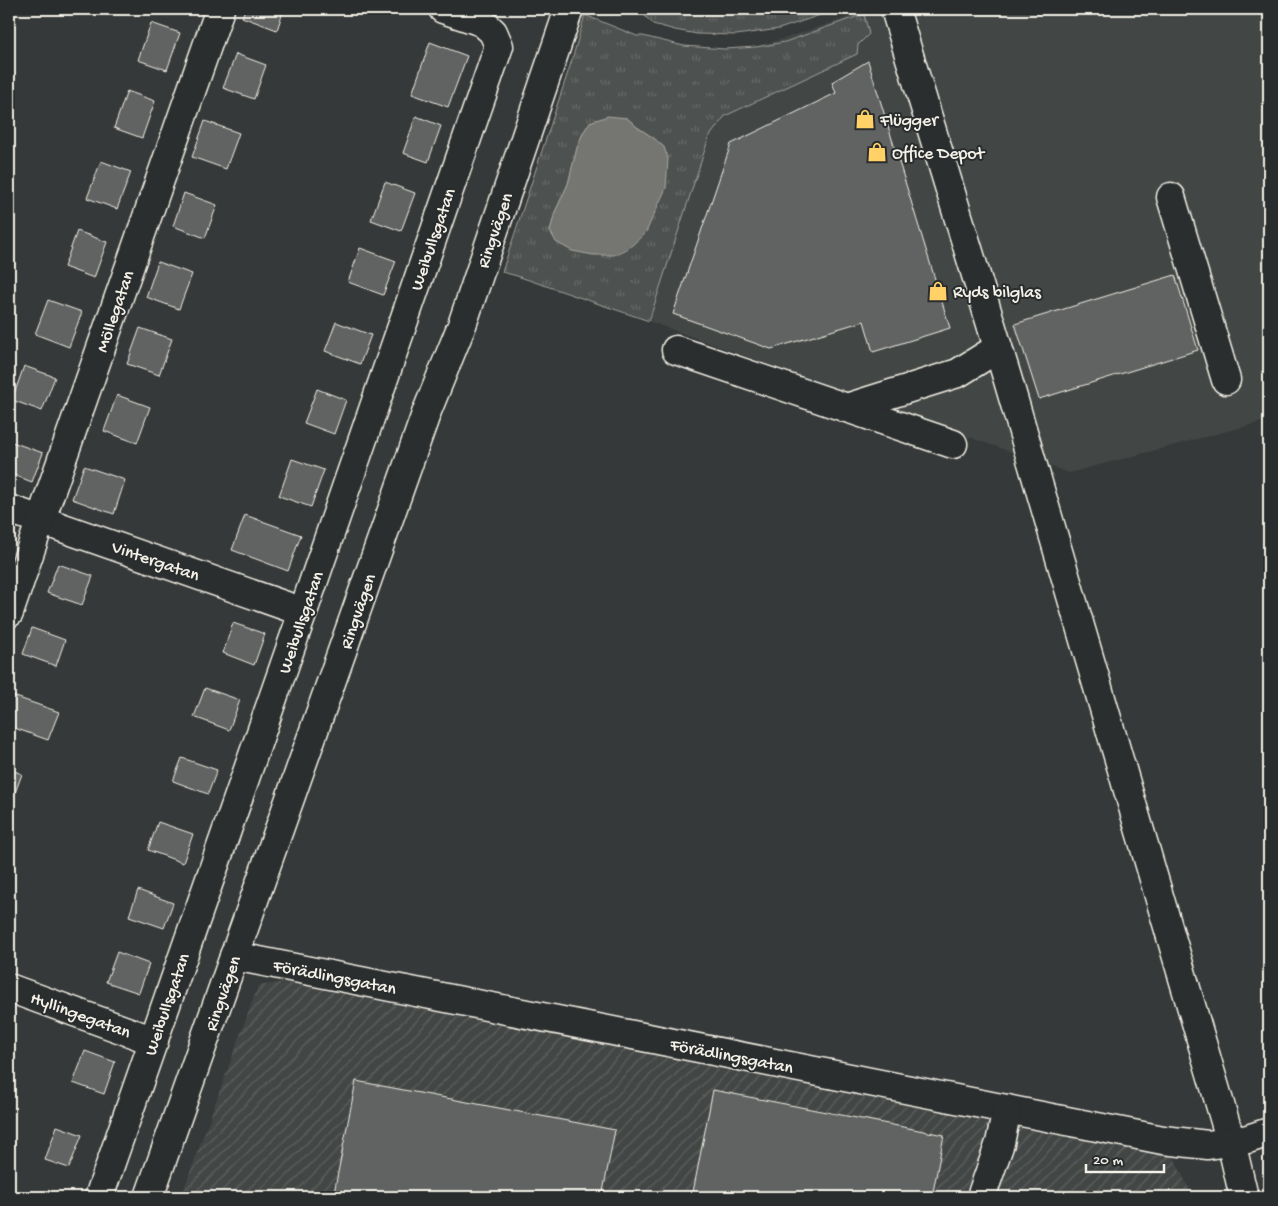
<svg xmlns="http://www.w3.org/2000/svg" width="1278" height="1206" font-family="'Gochi Hand',sans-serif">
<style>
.built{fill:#434645}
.industrial{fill:url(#industrial-furrows)}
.grass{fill:url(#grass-tufts);stroke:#a1a19c;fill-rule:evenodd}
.water{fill:#757572;stroke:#a8a7a1}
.building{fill:#616362;stroke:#f4f1e8}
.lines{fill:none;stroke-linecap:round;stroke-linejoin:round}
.minor-casing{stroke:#f4f1e8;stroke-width:31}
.major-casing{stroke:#f4f1e8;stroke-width:31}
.minor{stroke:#2a2d2e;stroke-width:28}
.major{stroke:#2a2d2e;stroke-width:28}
.labels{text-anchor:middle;stroke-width:4;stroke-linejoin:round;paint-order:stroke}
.poi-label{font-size:18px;fill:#f4f1e8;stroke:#2a2d2e;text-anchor:start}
.street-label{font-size:18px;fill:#f4f1e8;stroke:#2a2d2e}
</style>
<defs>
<pattern id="industrial-furrows" width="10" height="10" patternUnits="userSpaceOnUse" patternTransform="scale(1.25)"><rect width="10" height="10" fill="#434645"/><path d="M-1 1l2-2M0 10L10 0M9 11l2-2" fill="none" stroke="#5f6160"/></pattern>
<pattern id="grass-tufts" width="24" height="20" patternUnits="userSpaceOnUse" patternTransform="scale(1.25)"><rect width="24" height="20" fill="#4e514f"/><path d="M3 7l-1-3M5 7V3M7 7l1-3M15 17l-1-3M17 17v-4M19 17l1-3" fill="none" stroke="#686a68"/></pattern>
</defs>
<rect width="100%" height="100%" fill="#363939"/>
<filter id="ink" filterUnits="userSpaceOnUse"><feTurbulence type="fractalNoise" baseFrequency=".02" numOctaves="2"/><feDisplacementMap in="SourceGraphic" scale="10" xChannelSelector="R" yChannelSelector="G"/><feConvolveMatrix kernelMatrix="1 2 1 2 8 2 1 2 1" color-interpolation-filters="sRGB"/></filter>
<g filter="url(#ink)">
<!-- built -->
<path class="built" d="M 873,9 L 1269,9 L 1269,420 L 1069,473 L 643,319 L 733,52 L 786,38 Z"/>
<!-- industrial -->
<path class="industrial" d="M 283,982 L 1046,1133 L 1171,1151 L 1193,1197 L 181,1197 L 258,986 Z"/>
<!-- grass -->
<g class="grass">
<path d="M 627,9 L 838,9 L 779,29 L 736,35 L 697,34 L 675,30 L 653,24 L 644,15 Z"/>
<path d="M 864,14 L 869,34 L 858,45 L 857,54 L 725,116 L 709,137 L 649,321 L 517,276 L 502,272 L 571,63 L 585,15 L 637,36 L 643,36 L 684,46 L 725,49 L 756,47 L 785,42 ZM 627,118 L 637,127 L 655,139 L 550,231 L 555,212 L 568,184 L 577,148 L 583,133 L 590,122 Z"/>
</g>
<!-- water -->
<path class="water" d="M 608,116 L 627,118 L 637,127 L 655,139 L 664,147 L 668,159 L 666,188 L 646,232 L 629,248 L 614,255 L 593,255 L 572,251 L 556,242 L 550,231 L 555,212 L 568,184 L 577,148 L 583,133 L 590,122 Z"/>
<!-- building -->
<g class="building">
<path d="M 245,9 L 284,9 L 277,30 L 242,17 Z"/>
<path d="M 151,23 L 180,33 L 167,70 L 138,60 Z"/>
<path d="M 430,42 L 467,56 L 448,107 L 412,94 Z"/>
<path d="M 236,54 L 266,65 L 254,99 L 223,88 Z"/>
<path d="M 868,61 L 950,328 L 873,352 L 864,321 L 771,349 L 673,314 L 731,144 L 836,93 L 832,82 Z"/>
<path d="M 127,91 L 155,101 L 142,138 L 114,128 Z"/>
<path d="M 416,116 L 441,126 L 428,162 L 403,153 Z"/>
<path d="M 205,121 L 239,133 L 226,169 L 192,157 Z"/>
<path d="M 101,161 L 131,172 L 117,209 L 87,198 Z"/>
<path d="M 385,182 L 415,193 L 401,231 L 371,220 Z"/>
<path d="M 184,193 L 217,205 L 205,238 L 173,226 Z"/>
<path d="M 1269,207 L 1269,232 L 1262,209 Z"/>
<path d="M 77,231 L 107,242 L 94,278 L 64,267 Z"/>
<path d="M 360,248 L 396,261 L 383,295 L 348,282 Z"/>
<path d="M 158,262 L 192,274 L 179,309 L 146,297 Z"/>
<path d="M 1175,275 L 1198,350 L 1039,399 L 1015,324 Z"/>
<path d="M 48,300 L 82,312 L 69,347 L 35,334 Z"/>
<path d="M 336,322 L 371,335 L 360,364 L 325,351 Z"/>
<path d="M 140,328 L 172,339 L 159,375 L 127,364 Z"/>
<path d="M 24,366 L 55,377 L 42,411 L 12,400 Z"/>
<path d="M 317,389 L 346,400 L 334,434 L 304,423 Z"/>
<path d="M 117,395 L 150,407 L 137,443 L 104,431 Z"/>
<path d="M 9,441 L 43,453 L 32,482 L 9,473 Z"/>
<path d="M 292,459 L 324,470 L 311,507 L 279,496 Z"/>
<path d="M 84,466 L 125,480 L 114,514 L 72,499 Z"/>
<path d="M 245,515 L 301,535 L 288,571 L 232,550 Z"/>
<path d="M 58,564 L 93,576 L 82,605 L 47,593 Z"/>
<path d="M 233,623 L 265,634 L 254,665 L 223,653 Z"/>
<path d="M 32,628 L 65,640 L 56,666 L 23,654 Z"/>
<path d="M 205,688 L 240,700 L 229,730 L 194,717 Z"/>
<path d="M 10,695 L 59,712 L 48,740 L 9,726 L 9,699 Z"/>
<path d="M 182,758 L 217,770 L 208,794 L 173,781 Z"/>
<path d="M 9,769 L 22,774 L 12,801 L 9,800 Z"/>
<path d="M 158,822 L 193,834 L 183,863 L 148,850 Z"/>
<path d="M 138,890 L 173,903 L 164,928 L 129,916 Z"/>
<path d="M 117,952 L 149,964 L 139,993 L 106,982 Z"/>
<path d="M 85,1051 L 115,1062 L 104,1094 L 73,1083 Z"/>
<path d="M 356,1081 L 615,1130 L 602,1197 L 356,1197 L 334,1193 Z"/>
<path d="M 713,1090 L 944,1135 L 932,1197 L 692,1197 Z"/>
<path d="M 57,1126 L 82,1135 L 69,1168 L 45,1160 Z"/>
</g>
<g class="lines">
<defs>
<g id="minor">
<path d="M 895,9 L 1007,377 L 1231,1142 L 1244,1197"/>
<path d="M 1171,197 L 1226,380"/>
<path d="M 676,350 L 953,444"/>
<path d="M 846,408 L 958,373 L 998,348"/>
<path d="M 9,509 L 303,612"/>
<path d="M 9,613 L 41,519 L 220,9"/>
<path d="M 234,956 L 1163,1140 L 1208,1145 L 1248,1139 L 1269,1132"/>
<path d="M 9,988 L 154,1041"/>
<path d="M 99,1197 L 303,612 L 499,46 L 493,32 L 482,22 L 443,9"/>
<path d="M 981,1197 L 1000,1143 L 1007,1109"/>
</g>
<path id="major" d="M 149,1197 L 427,411 L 462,325 L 569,9"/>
</defs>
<!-- minor casing -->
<use href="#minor" class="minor-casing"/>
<!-- major casing -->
<use href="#major" class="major-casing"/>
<!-- minor -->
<use href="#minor" class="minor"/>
<!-- major -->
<use href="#major" class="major"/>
</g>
</g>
<!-- icons -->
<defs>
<symbol id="shop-bare" viewBox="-9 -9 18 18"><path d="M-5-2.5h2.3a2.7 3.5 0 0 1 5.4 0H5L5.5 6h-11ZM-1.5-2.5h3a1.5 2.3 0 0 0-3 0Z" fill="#ffd166" stroke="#2a2d2e" stroke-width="2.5" paint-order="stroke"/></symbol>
</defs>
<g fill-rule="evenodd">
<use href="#shop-bare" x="851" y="105" width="28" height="28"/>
<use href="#shop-bare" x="863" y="138" width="28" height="28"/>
<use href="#shop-bare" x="924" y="277" width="28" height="28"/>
</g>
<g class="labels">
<!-- poi labels -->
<g class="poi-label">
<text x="880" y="125">Flügger</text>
<text x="892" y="158">Office Depot</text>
<text x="953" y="297">Ryds bilglas</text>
</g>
<!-- street labels -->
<g class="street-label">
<text transform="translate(494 230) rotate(-71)" y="6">Ringvägen</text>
<text transform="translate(432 239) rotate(-71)" y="6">Weibullsgatan</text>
<text transform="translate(114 311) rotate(-71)" y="6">Möllegatan</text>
<text transform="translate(156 560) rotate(19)" y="6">Vintergatan</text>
<text transform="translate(357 611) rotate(-71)" y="6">Ringvägen</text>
<text transform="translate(300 622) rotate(-71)" y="6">Weibullsgatan</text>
<text transform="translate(335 976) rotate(11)" y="6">Förädlingsgatan</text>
<text transform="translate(222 993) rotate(-71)" y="6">Ringvägen</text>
<text transform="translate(166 1004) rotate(-71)" y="6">Weibullsgatan</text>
<text transform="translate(81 1014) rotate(20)" y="6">Hyllingegatan</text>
<text transform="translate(732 1055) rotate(11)" y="6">Förädlingsgatan</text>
</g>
</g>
<!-- margin -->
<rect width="1278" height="1206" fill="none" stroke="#2a2d2e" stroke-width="30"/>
<rect x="15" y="15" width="1248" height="1176" fill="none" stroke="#f4f1e8" stroke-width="2" filter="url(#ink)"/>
<!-- scale -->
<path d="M1086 1164v8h78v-8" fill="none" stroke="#f4f1e8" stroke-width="2.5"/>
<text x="1093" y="1164" font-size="15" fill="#f4f1e8" stroke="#2a2d2e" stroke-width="4" paint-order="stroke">20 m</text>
</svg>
